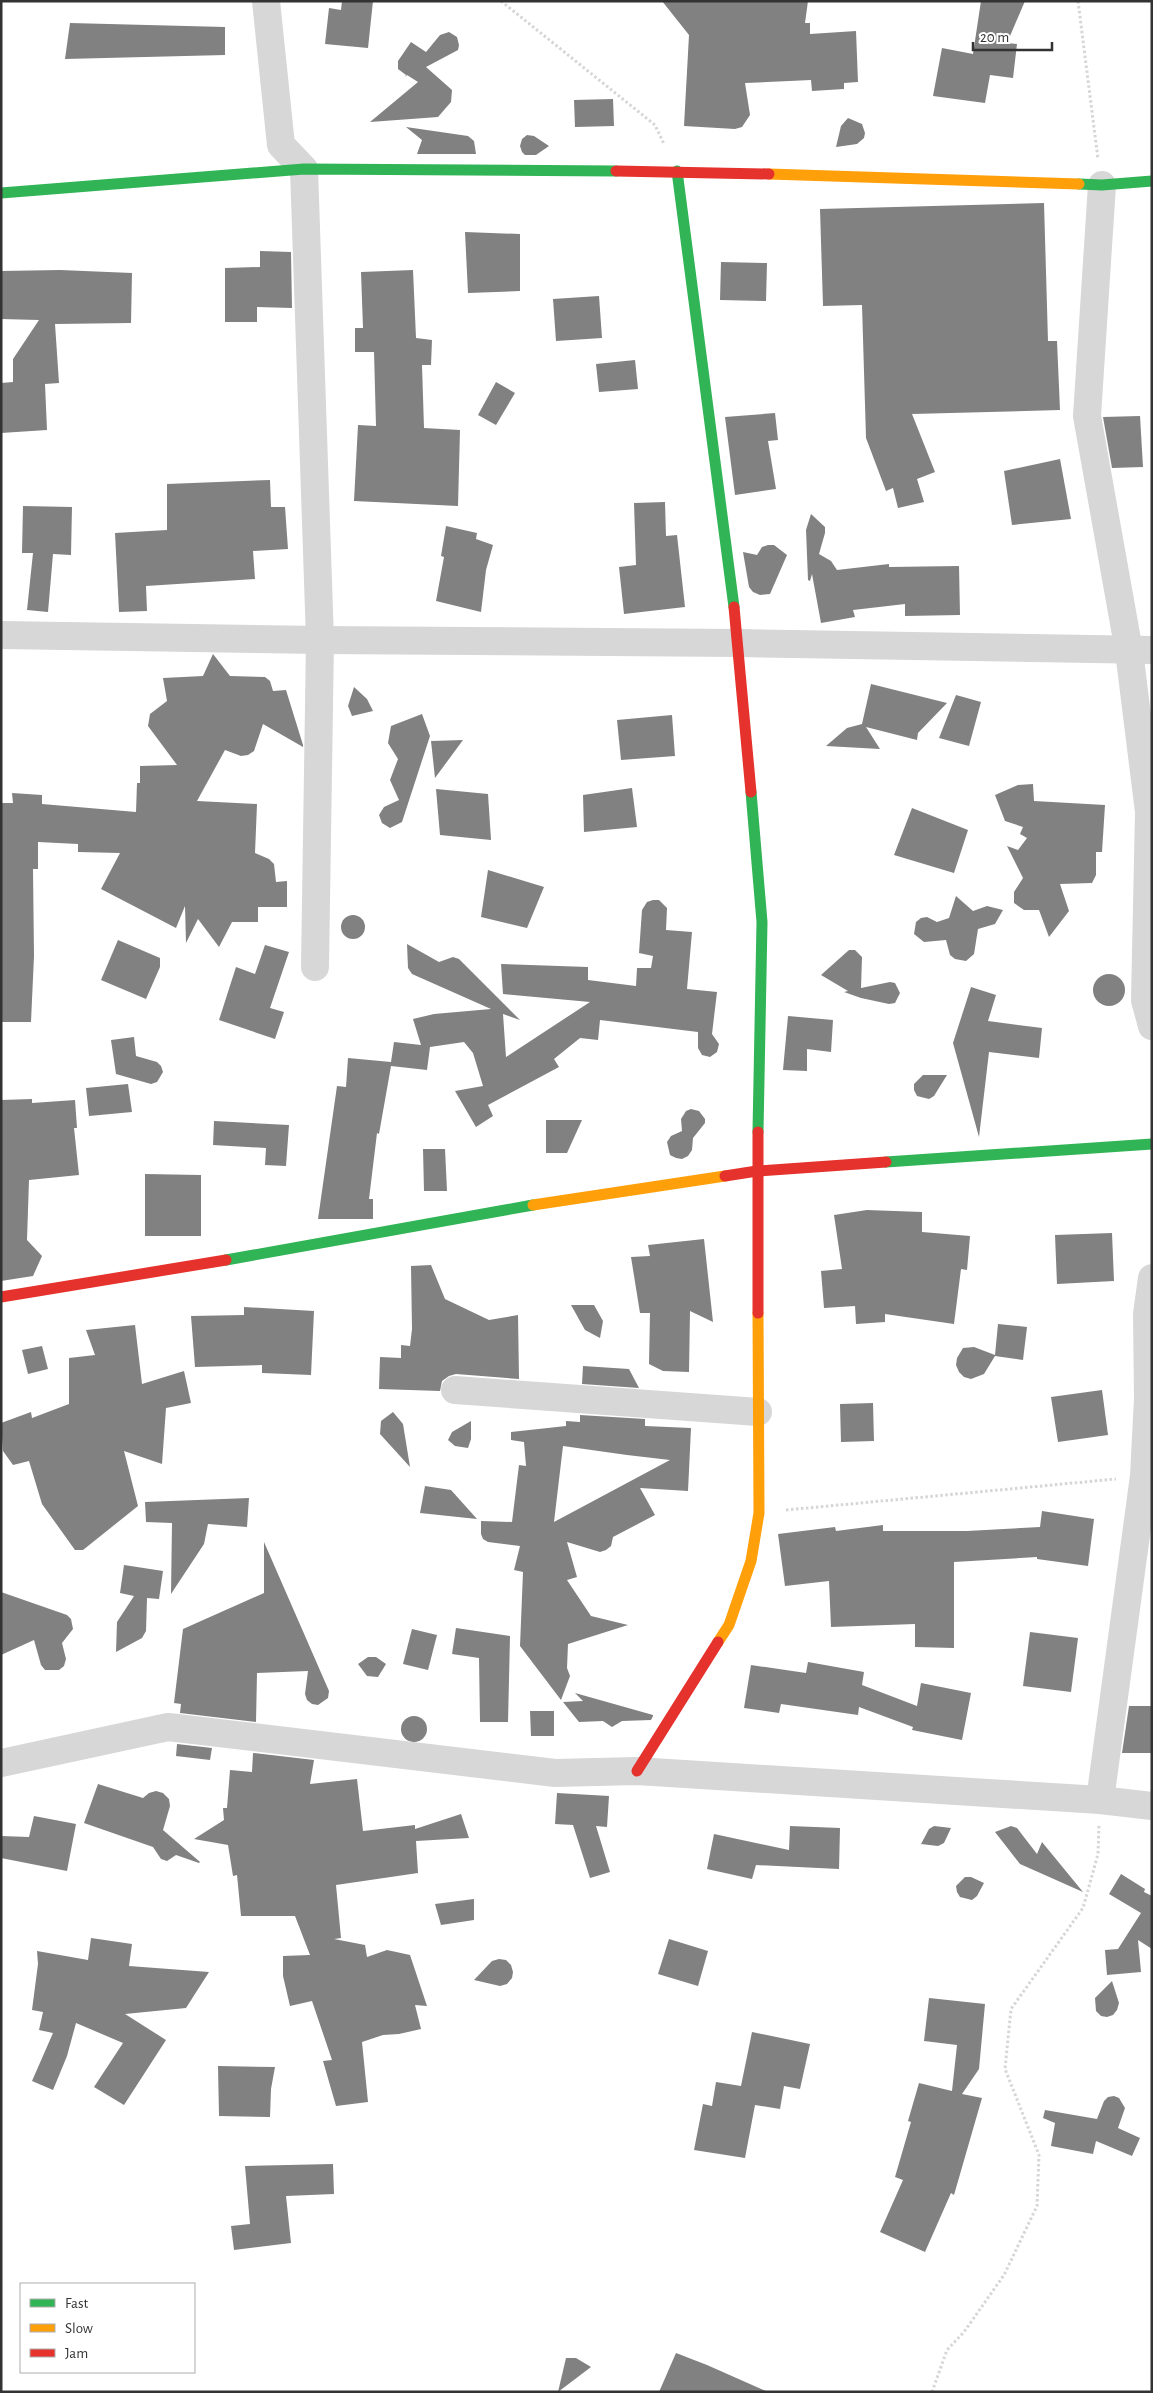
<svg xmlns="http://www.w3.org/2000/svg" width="1153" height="2393" font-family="'Alegreya Sans',sans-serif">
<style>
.building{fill:#818181;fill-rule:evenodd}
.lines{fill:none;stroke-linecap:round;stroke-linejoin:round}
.path{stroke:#d6d6d6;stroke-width:3;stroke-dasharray:2.5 2.5;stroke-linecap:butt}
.street{stroke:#d7d7d7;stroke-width:28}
.fast{stroke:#30b455;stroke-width:11}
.slow{stroke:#ff9f0a;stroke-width:11}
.jam{stroke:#e5322d;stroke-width:11}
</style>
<rect width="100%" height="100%" fill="#fff"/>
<!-- building -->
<g class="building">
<path d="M 342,1 L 373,1 L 368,48 L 325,44 L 329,8 L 341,10 Z"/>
<path d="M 662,1 L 808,1 L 805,23 L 810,23 L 810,34 L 856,31 L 858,82 L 844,83 L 844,89 L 812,91 L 811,80 L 745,83 L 750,115 L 742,127 L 735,129 L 684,126 L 689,35 Z"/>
<path d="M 981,1 L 1025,1 L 1007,43 L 1017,44 L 1013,78 L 990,75 L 985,103 L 933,96 L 942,48 L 973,54 Z"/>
<path d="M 70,23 L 225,27 L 225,55 L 65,59 Z"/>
<path d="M 449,32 L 457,37 L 459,45 L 458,50 L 426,67 L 452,90 L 451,102 L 438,117 L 370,122 L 418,82 L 407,75 L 405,77 L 406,75 L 398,69 L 398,61 L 411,42 L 426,52 L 440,35 Z"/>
<path d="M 613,99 L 614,126 L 575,127 L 574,100 Z"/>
<path d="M 848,118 L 862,124 L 865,133 L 864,138 L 857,144 L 836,147 L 841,126 Z"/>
<path d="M 406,127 L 468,136 L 474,141 L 476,154 L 417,154 L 422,140 Z"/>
<path d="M 527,135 L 534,136 L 549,146 L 536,155 L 525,155 L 522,152 L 520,146 L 522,139 Z"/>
<path d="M 1044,203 L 1048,341 L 1057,341 L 1060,410 L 912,414 L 935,472 L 917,479 L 924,502 L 898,508 L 893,488 L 886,491 L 866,438 L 862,305 L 823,306 L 820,209 Z"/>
<path d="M 465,232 L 520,234 L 520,291 L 468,293 Z"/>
<path d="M 260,251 L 291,252 L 292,308 L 257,307 L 257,322 L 225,322 L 225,268 L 260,267 Z"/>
<path d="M 721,262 L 767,263 L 766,301 L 720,300 Z"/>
<path d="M 60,270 L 132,273 L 131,323 L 55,324 L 59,383 L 45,384 L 47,430 L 1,433 L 1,383 L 13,382 L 13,359 L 39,320 L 1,319 L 1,271 Z"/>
<path d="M 413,270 L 416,338 L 432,340 L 431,365 L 422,365 L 424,428 L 460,430 L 458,506 L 354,501 L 358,425 L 376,426 L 374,352 L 355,352 L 355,328 L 363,328 L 361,272 Z"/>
<path d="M 599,296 L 602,338 L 556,341 L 553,299 Z"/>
<path d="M 635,360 L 638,389 L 599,392 L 596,364 Z"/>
<path d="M 496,382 L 515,393 L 496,425 L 478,415 Z"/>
<path d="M 775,413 L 778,440 L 768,441 L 776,489 L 735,495 L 725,417 Z"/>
<path d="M 1140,416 L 1143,467 L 1112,468 L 1103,417 Z"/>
<path d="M 1060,459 L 1071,519 L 1012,525 L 1004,471 Z"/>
<path d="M 270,480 L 271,507 L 285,507 L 288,549 L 253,551 L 255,579 L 146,586 L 147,611 L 119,612 L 115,533 L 167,530 L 167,484 Z"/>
<path d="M 665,502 L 666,536 L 677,535 L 685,607 L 624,614 L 619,567 L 636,565 L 634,503 Z"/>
<path d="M 23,506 L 72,507 L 71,555 L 53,554 L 48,612 L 27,610 L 33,553 L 22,553 Z"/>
<path d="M 811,514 L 825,527 L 825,533 L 819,554 L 831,561 L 837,570 L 889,564 L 889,567 L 959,566 L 960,615 L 905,616 L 905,604 L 853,610 L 855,617 L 821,623 L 812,574 L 810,581 L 808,580 L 806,530 Z"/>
<path d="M 446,526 L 477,533 L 476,539 L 493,545 L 486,570 L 481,612 L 436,601 L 444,557 L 441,556 Z"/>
<path d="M 768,545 L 774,545 L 787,555 L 770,594 L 760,595 L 753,592 L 749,587 L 743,552 L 757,555 L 762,547 Z"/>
<path d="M 213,654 L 230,676 L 265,677 L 270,681 L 273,691 L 286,690 L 303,745 L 303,747 L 263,724 L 254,751 L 248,755 L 241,756 L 225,750 L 197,801 L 257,804 L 255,853 L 269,859 L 274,864 L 276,882 L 287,881 L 287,907 L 258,907 L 258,922 L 232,922 L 219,947 L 198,919 L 186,943 L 185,906 L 176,928 L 101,889 L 120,853 L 78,852 L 78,844 L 38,842 L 38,869 L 33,869 L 34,956 L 31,1022 L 1,1022 L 1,803 L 13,803 L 12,793 L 42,795 L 42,804 L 136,812 L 137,783 L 140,783 L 140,766 L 177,765 L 148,726 L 150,714 L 167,701 L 163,678 L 203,676 Z"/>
<path d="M 871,684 L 947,703 L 918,733 L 917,740 L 866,727 L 880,749 L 826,746 L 847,728 L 862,724 Z"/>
<path d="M 354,687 L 367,699 L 373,711 L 352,716 L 348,706 Z"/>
<path d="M 956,695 L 981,702 L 969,746 L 939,738 Z"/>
<path d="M 422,714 L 430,736 L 402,822 L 390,828 L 382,823 L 379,815 L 384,807 L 399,800 L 390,780 L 398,759 L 388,743 L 391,726 Z"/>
<path d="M 672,715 L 675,756 L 621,760 L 617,720 Z"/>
<path d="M 463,740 L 435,778 L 431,741 Z"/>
<path d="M 1033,784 L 1034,801 L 1105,805 L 1102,852 L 1096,852 L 1096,875 L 1092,883 L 1060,884 L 1069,911 L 1049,937 L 1039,910 L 1024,910 L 1014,903 L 1014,892 L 1023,878 L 1007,846 L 1018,850 L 1027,838 L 1020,834 L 1023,827 L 1005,821 L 995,795 L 1018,785 Z"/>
<path d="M 632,788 L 637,827 L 584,832 L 583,795 Z"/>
<path d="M 436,789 L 488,794 L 491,840 L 440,835 Z"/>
<path d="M 912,808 L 968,830 L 954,873 L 894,855 Z"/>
<path d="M 488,870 L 544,887 L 527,928 L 481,917 Z"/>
<path d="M 956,896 L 973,911 L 987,906 L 1003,910 L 995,924 L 978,929 L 974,954 L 966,961 L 955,959 L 950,955 L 946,940 L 924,942 L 914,934 L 916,922 L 921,918 L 927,917 L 937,922 L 949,918 Z"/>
<path d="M 653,900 L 659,900 L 667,908 L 666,930 L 692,932 L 687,989 L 717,992 L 712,1034 L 719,1044 L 717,1052 L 710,1057 L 702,1055 L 698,1048 L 698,1032 L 600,1020 L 598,1040 L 580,1038 L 554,1059 L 559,1067 L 488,1105 L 493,1116 L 476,1127 L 455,1091 L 483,1086 L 473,1053 L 464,1042 L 430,1047 L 427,1070 L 391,1066 L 379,1134 L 377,1133 L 369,1199 L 373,1199 L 373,1219 L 318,1219 L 337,1086 L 346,1087 L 348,1058 L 391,1062 L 394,1042 L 421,1045 L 413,1019 L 434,1014 L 491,1009 L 412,974 L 408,968 L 407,944 L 439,962 L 453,957 L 459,959 L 520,1020 L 503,1014 L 506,1057 L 590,1002 L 503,994 L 501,964 L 588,967 L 588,980 L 636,986 L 637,968 L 651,968 L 653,956 L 639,953 L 642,910 L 647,902 Z"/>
<circle cx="353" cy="927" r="12"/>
<path d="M 118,940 L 160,958 L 160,967 L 146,999 L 101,980 Z"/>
<path d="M 265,945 L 289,952 L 270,1008 L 284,1012 L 275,1039 L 219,1020 L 236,967 L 255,974 Z"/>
<path d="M 849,950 L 855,950 L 862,957 L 861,988 L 890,982 L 895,983 L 900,993 L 895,1003 L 889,1004 L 861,998 L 844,992 L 848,991 L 821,975 Z"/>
<circle cx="1109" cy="990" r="16"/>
<path d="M 971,987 L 996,995 L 988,1021 L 1042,1028 L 1039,1058 L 989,1052 L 979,1137 L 953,1043 Z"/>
<path d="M 788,1016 L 833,1020 L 831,1052 L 807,1049 L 807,1071 L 783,1070 Z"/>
<path d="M 134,1037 L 136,1056 L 157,1062 L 161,1066 L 163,1072 L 157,1082 L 151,1084 L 116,1074 L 111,1040 Z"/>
<path d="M 923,1075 L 947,1075 L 934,1096 L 929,1099 L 917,1096 L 914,1090 L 914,1084 Z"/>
<path d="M 128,1084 L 132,1112 L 89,1116 L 86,1088 Z"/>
<path d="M 32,1099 L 32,1103 L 75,1100 L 77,1128 L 74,1128 L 79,1175 L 29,1180 L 27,1240 L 42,1256 L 33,1276 L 1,1281 L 1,1100 Z"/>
<path d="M 691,1109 L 699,1111 L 705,1119 L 705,1123 L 693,1138 L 692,1150 L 688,1156 L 682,1159 L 676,1158 L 670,1155 L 667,1142 L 671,1136 L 682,1131 L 681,1119 L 686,1111 Z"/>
<path d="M 546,1120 L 582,1120 L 567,1153 L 546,1153 Z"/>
<path d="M 214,1121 L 289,1125 L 286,1166 L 265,1165 L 266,1148 L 213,1145 Z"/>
<path d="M 423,1149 L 445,1149 L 447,1191 L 424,1191 Z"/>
<path d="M 145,1174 L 201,1175 L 201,1236 L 145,1236 Z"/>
<path d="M 867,1210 L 922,1212 L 922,1232 L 970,1236 L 967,1270 L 961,1269 L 954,1324 L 885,1314 L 885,1322 L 856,1324 L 855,1306 L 824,1308 L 821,1271 L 842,1269 L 834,1215 Z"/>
<path d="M 1112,1233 L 1114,1281 L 1057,1284 L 1055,1235 Z"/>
<path d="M 704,1239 L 713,1322 L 690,1311 L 689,1372 L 663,1371 L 649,1364 L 650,1313 L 640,1313 L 631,1257 L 650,1256 L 648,1245 Z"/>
<path d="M 431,1265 L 445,1299 L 489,1320 L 518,1315 L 519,1379 L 456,1374 L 449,1376 L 442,1381 L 440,1391 L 379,1389 L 380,1357 L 401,1358 L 401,1345 L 410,1346 L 412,1329 L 411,1266 Z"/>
<path d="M 571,1305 L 594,1305 L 603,1321 L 600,1338 L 585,1330 Z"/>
<path d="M 244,1307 L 314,1311 L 311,1375 L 262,1373 L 262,1365 L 195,1367 L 191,1316 L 244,1315 Z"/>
<path d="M 998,1324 L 1027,1327 L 1023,1360 L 995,1356 L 984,1374 L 971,1379 L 964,1377 L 959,1372 L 956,1365 L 957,1358 L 963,1348 L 974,1347 L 995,1355 Z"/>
<path d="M 135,1325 L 142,1384 L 184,1371 L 191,1403 L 166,1408 L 162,1464 L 124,1451 L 138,1506 L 83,1550 L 75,1550 L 42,1504 L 29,1461 L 13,1465 L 3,1451 L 1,1423 L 31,1412 L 32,1418 L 69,1404 L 69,1358 L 95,1355 L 86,1330 Z"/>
<path d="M 42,1346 L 48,1369 L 28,1374 L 22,1350 Z"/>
<path d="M 583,1366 L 629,1369 L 639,1388 L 582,1384 Z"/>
<path d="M 1102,1390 L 1108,1435 L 1058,1442 L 1051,1397 Z"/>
<path d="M 873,1403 L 874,1441 L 841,1442 L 840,1404 Z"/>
<path d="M 393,1412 L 403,1424 L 410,1467 L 380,1434 L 381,1421 Z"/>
<path d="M 580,1415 L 645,1419 L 645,1426 L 691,1428 L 688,1491 L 640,1488 L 655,1515 L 613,1537 L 611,1546 L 606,1550 L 600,1552 L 567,1542 L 577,1577 L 567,1580 L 591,1616 L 628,1625 L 568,1644 L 567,1668 L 570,1676 L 561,1700 L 520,1646 L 523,1572 L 514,1570 L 520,1546 L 488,1542 L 483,1539 L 481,1534 L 481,1521 L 512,1522 L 519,1465 L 526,1466 L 524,1442 L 511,1440 L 511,1432 L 566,1426 L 566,1421 L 580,1422 ZM 563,1446 L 627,1455 L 670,1460 L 554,1522 Z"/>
<path d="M 471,1421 L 471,1439 L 468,1448 L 455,1446 L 448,1440 L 452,1432 Z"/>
<path d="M 425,1486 L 451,1490 L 477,1519 L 420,1513 Z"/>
<path d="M 249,1498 L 247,1527 L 208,1524 L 204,1544 L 171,1594 L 172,1523 L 146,1522 L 145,1502 Z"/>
<path d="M 1042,1511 L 1094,1519 L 1088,1566 L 1037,1559 L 1037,1557 L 954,1562 L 954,1648 L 915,1647 L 915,1624 L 831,1627 L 829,1581 L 785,1586 L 778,1534 L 835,1527 L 836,1531 L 883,1525 L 883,1531 L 967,1531 L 1040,1527 Z"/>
<path d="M 264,1542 L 329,1691 L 328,1698 L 318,1705 L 312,1704 L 307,1700 L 305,1694 L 308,1671 L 257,1673 L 256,1722 L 180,1713 L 181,1704 L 174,1703 L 183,1629 L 264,1593 Z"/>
<path d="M 124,1565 L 163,1571 L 159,1599 L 147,1598 L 146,1631 L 142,1638 L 116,1652 L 117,1622 L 134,1596 L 120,1593 Z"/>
<path d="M 1,1592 L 67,1615 L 71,1619 L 73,1629 L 62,1643 L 66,1659 L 64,1666 L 59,1670 L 45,1670 L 41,1665 L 34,1640 L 1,1655 Z"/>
<path d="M 456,1628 L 510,1636 L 508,1722 L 480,1722 L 479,1658 L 452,1654 Z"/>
<path d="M 412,1629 L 437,1635 L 428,1670 L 403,1664 Z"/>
<path d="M 1030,1632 L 1078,1638 L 1071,1692 L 1023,1686 Z"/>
<path d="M 368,1657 L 376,1657 L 386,1664 L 378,1677 L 367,1676 L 358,1664 Z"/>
<path d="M 808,1662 L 864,1672 L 862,1685 L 917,1706 L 921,1683 L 971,1693 L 962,1740 L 912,1730 L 913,1727 L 859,1707 L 858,1715 L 781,1704 L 779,1713 L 744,1708 L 751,1665 L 806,1673 Z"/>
<path d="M 575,1693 L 653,1715 L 653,1716 L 651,1720 L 622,1721 L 612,1727 L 603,1721 L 579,1722 L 563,1702 L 583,1701 Z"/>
<path d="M 1129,1706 L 1152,1706 L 1152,1753 L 1122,1753 Z"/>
<path d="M 530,1711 L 554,1711 L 554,1736 L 531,1736 Z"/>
<circle cx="414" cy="1729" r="13"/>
<path d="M 177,1744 L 212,1748 L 210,1760 L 176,1756 Z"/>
<path d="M 253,1753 L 314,1760 L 310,1784 L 357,1779 L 363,1831 L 415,1825 L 415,1829 L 461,1814 L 469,1838 L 416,1841 L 418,1873 L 336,1885 L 341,1938 L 334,1939 L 365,1945 L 367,1957 L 387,1950 L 410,1955 L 427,2006 L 415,2005 L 421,2029 L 399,2034 L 383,2035 L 362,2042 L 368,2102 L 336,2106 L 323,2061 L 332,2060 L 312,2001 L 290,2006 L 283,1976 L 283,1956 L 310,1955 L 295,1916 L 241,1916 L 237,1875 L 233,1876 L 228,1845 L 194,1839 L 224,1820 L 223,1808 L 227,1808 L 230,1770 L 252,1772 Z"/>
<path d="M 98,1784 L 143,1798 L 149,1793 L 156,1791 L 163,1793 L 169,1799 L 170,1806 L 163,1830 L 200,1862 L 199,1863 L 176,1855 L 167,1861 L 161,1859 L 153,1847 L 84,1823 Z"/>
<path d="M 557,1793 L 609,1796 L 607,1827 L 596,1826 L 610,1872 L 590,1878 L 573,1825 L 555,1824 Z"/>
<path d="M 34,1816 L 76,1824 L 67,1871 L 1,1858 L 1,1836 L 29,1837 Z"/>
<path d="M 790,1826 L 840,1828 L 839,1869 L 756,1865 L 752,1879 L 707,1869 L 714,1834 L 789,1850 Z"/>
<path d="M 934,1826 L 951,1828 L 944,1843 L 938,1846 L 921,1844 L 929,1829 Z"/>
<path d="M 1011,1826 L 1017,1828 L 1037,1854 L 1042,1842 L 1083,1892 L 1020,1864 L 995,1832 Z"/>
<path d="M 1121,1874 L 1145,1889 L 1144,1892 L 1152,1896 L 1152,1949 L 1138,1940 L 1141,1972 L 1107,1975 L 1105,1950 L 1118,1949 L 1141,1913 L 1109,1894 Z"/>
<path d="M 965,1877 L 971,1877 L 984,1883 L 977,1896 L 972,1900 L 960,1897 L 957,1892 L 956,1886 Z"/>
<path d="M 474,1899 L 474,1920 L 441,1925 L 435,1904 Z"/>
<path d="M 91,1938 L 132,1944 L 129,1966 L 209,1972 L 186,2008 L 125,2014 L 166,2040 L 124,2105 L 94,2087 L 123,2043 L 76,2023 L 67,2056 L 53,2090 L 32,2081 L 53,2033 L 39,2030 L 43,2012 L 32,2010 L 38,1964 L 37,1951 L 88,1960 Z"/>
<path d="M 669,1939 L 708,1951 L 698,1986 L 658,1974 Z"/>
<path d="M 499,1959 L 506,1960 L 511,1965 L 513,1972 L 512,1978 L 507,1984 L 500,1986 L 474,1980 L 492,1961 Z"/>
<path d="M 1112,1981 L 1119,2003 L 1117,2010 L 1113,2015 L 1107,2017 L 1101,2016 L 1096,2011 L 1095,1998 Z"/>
<path d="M 929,1998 L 985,2004 L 979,2069 L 962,2094 L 982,2098 L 954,2195 L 951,2193 L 925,2252 L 880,2232 L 903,2180 L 895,2177 L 911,2122 L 908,2121 L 919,2083 L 952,2091 L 957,2045 L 924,2041 Z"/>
<path d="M 752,2032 L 810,2044 L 800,2089 L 784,2086 L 780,2109 L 755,2105 L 745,2158 L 694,2150 L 703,2104 L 712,2106 L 716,2082 L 741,2086 Z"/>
<path d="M 218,2066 L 275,2067 L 271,2089 L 270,2117 L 219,2116 Z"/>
<path d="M 1114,2096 L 1119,2098 L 1125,2108 L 1118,2128 L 1140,2138 L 1132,2156 L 1096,2141 L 1093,2154 L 1051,2146 L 1055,2123 L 1043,2118 L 1045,2110 L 1097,2119 L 1104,2101 L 1108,2097 Z"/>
<path d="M 333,2164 L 334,2194 L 286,2196 L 291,2243 L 234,2250 L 231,2226 L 250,2224 L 245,2166 Z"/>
<path d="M 676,2353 L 707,2365 L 768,2392 L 659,2392 Z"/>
<path d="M 566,2358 L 576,2358 L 591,2367 L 558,2392 Z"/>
</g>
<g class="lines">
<!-- path -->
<g class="path">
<path d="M 501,1 L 655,125 L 664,144"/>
<path d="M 1078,1 L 1098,159"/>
<path d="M 786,1510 L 1116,1479"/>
<path d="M 932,2392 L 947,2350 L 964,2332 L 1004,2275 L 1037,2206 L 1039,2155 L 1005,2069 L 1011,2009 L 1083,1908 L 1098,1854 L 1099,1825"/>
</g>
<!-- street -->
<g class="street">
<path d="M 266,1 L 281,145 L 304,169 L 320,640 L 315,967"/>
<path d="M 1102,185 L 1087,416 L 1129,651 L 1149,812 L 1145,1000 L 1152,1026"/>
<path d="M 1,635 L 320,640 L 739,643 L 1152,650"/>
<path d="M 455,1390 L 758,1412"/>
<path d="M 1,1763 L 168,1727 L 555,1773 L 637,1771 L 1100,1800 L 1152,1806"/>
<path d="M 1100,1800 L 1144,1476 L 1148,1398 L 1147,1314 L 1152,1278"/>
</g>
<!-- fast -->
<g class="fast">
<path d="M 677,171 L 734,607"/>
<path d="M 1079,184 L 1102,185 L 1152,181"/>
<path d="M 1,193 L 304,169 L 616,171"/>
<path d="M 751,792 L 762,922 L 758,1132"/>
<path d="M 886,1162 L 1152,1144"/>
<path d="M 226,1260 L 533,1205"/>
</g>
<!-- slow -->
<g class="slow">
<path d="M 769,174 L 1079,184"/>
<path d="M 533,1205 L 725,1176"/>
<path d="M 718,1642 L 729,1625 L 751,1561 L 759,1513 L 758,1313"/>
</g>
<!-- jam -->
<g class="jam">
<path d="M 616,171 L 769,174"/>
<path d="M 734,607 L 751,792"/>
<path d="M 758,1132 L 758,1313"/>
<path d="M 725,1176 L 757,1171 L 886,1162"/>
<path d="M 1,1297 L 226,1260"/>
<path d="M 637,1771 L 718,1642"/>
</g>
</g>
<!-- border -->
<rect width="1153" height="2393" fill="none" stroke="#333333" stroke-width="5"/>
<!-- legend -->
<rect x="20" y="2283" width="175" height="90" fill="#ffffff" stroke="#adadad"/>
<rect x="30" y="2299" width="25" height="8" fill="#30b455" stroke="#adadad"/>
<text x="65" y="2308" font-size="15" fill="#333333">Fast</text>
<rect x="30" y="2324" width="25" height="8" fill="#ff9f0a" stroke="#adadad"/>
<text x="65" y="2333" font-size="15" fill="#333333">Slow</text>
<rect x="30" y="2349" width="25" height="8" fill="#e5322d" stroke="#adadad"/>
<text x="65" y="2358" font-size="15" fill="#333333">Jam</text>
<!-- scale -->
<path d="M973 42v8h79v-8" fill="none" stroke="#333333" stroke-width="2.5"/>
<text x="980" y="42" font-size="15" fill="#333333" stroke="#ffffff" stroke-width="4" paint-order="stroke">20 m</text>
</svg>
